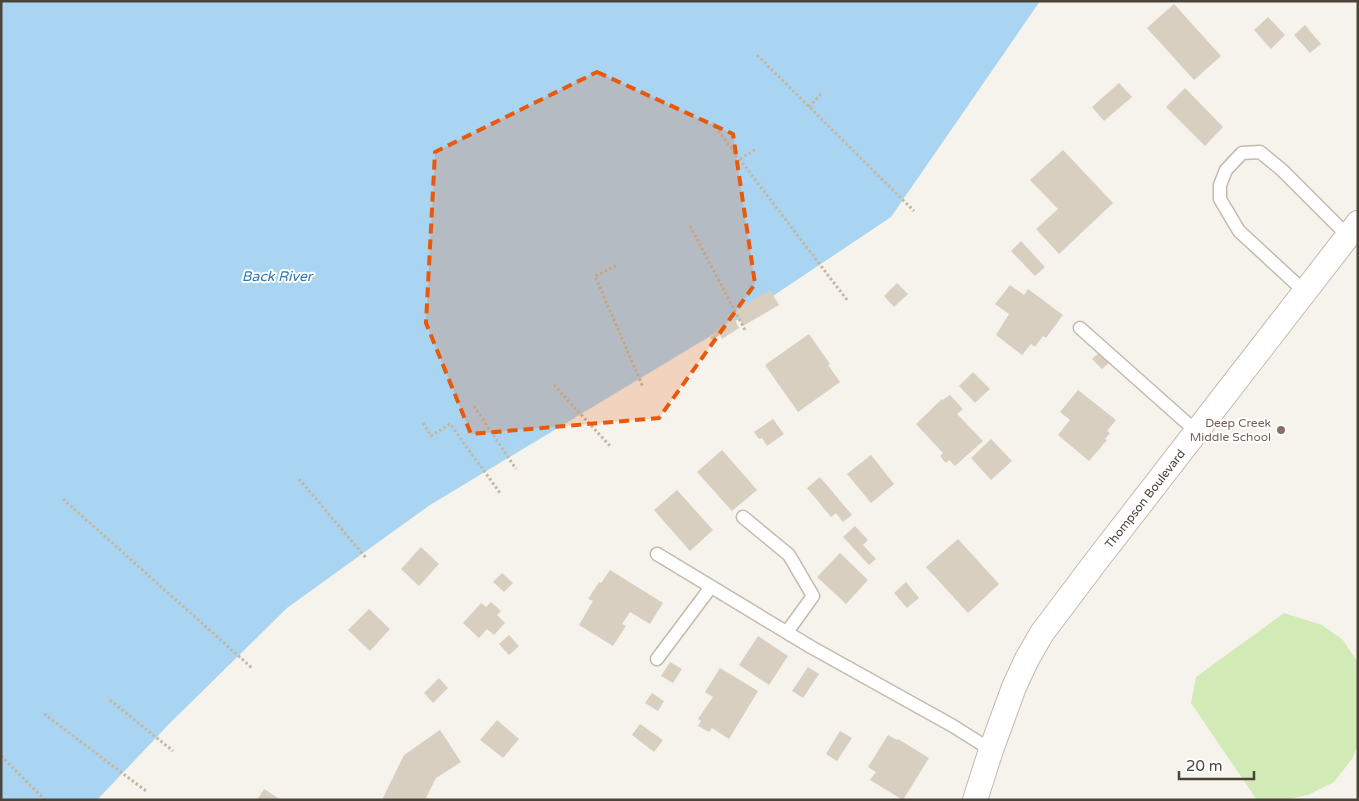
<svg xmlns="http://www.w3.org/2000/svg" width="1359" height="801" font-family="'Varela Round',sans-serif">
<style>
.green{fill:#d2eab5}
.water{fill:#a9d4f2}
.building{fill:#d8cfc1}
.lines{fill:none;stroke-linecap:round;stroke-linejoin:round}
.service-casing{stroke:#c2bbae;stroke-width:15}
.minor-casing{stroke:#c2bbae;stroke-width:26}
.path{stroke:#c4b79f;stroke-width:3;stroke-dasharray:2.5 2.5;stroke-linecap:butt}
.service{stroke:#fff;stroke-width:12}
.minor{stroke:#fff;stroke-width:24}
.marked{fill:#e8590c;fill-opacity:0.2;stroke:#e8590c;stroke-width:4;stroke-dasharray:10 6;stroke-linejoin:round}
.education-dot{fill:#8d6e63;stroke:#fff;stroke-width:2}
.labels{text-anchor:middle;stroke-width:4;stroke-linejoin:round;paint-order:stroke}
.education-label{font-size:12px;fill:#785e54;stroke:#fff;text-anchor:end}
.street-label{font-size:12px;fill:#4b4439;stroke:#fff}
.water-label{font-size:14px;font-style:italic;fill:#2e7ab2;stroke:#fff}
</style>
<rect width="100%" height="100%" fill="#f6f3ec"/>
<!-- green -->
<path class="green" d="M 1284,613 L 1322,625 L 1343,640 L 1358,663 L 1358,744 L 1352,759 L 1334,782 L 1308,795 L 1284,800 L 1257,800 L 1191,703 L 1196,677 Z"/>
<!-- water -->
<path class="water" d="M 1,1 L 1040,1 L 891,217 L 737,320 L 430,505 L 287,608 L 169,724 L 97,800 L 1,800 Z"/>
<!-- building -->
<g class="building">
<path d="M 1174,4 L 1221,56 L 1194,80 L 1147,28 Z"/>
<path d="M 1268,17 L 1285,35 L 1271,49 L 1254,30 Z"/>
<path d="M 1305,25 L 1321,44 L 1310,53 L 1294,35 Z"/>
<path d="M 1119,83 L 1132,97 L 1104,121 L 1092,107 Z"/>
<path d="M 1185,88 L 1223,127 L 1205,146 L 1166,107 Z"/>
<path d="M 1063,150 L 1113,203 L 1059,254 L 1036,229 L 1058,209 L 1030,180 Z"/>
<path d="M 1021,241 L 1045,267 L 1035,276 L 1011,251 Z"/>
<path d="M 897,283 L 908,294 L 894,307 L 884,296 Z"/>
<path d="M 1010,285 L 1024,295 L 1028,289 L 1063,315 L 1046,338 L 1043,336 L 1035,347 L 1031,344 L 1022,355 L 996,335 L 1009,314 L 995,304 Z"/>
<path d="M 770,290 L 779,305 L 743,326 L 735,311 Z"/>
<path d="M 734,318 L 739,328 L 722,339 L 720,335 L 712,340 L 710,337 L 717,333 L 715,330 Z"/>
<path d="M 809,334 L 830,364 L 828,365 L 840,382 L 798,412 L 765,365 Z"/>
<path d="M 1100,352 L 1110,362 L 1102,369 L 1092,359 Z"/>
<path d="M 973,372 L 990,389 L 975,403 L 959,386 Z"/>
<path d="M 1078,390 L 1116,420 L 1107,431 L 1110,433 L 1105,439 L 1107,440 L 1089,461 L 1058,435 L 1070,420 L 1060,412 Z"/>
<path d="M 950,395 L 963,409 L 957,414 L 983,441 L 955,466 L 949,460 L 946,463 L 940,456 L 943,453 L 916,424 L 942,399 L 943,400 Z"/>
<path d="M 773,419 L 784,434 L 767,446 L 762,438 L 759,439 L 754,432 Z"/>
<path d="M 991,439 L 1012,461 L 991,480 L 971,458 Z"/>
<path d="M 722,450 L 757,490 L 732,511 L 697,472 Z"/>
<path d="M 871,455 L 894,484 L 871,503 L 847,474 Z"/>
<path d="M 820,477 L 852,515 L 843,522 L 836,513 L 831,517 L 807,488 Z"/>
<path d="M 677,490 L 713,530 L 690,551 L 654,510 Z"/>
<path d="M 855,526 L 868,540 L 863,545 L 876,559 L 869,565 L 843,537 Z"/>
<path d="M 958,539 L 999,584 L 968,613 L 926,567 Z"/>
<path d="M 421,547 L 439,564 L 419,586 L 401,569 Z"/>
<path d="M 840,553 L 868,580 L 846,604 L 817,577 Z"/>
<path d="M 610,570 L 663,603 L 650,624 L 630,612 L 622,624 L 626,626 L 613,646 L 579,625 L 593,601 L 588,599 L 599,582 L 601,583 Z"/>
<path d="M 502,573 L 513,583 L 504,592 L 493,582 Z"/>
<path d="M 906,582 L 919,598 L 907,608 L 894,593 Z"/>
<path d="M 491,602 L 501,611 L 497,615 L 505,623 L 494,635 L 487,629 L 479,638 L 463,623 L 481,603 L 486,607 Z"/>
<path d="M 369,609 L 390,629 L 370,651 L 348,630 Z"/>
<path d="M 509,635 L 519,646 L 509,655 L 499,644 Z"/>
<path d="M 758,636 L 788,656 L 769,685 L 739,665 Z"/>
<path d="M 670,662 L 682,669 L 673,683 L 661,676 Z"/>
<path d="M 808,667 L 819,674 L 803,698 L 792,691 Z"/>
<path d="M 720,668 L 758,691 L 729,739 L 712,728 L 709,732 L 698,726 L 701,721 L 698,719 L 713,697 L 705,692 Z"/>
<path d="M 439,678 L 448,688 L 433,703 L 424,693 Z"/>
<path d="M 652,693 L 664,701 L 658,711 L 645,703 Z"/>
<path d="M 497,720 L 519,739 L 503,758 L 480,740 Z"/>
<path d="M 640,724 L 663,740 L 654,752 L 632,735 Z"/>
<path d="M 440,730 L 461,762 L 436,778 L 425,800 L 382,800 L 404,755 Z"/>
<path d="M 840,731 L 852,738 L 837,761 L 826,754 Z"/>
<path d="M 888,735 L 897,740 L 898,739 L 929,758 L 903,800 L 870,780 L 876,772 L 868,767 Z"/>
<path d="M 264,789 L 281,800 L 257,800 Z"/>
</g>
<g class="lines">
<defs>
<g id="service">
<path d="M 1305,292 L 1239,231 L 1220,199 L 1220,185 L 1226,170 L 1242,153 L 1260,152 L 1282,170 L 1348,236"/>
<path d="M 1080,328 L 1197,432"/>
<path d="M 743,517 L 789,555 L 813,596 L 787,632"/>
<path d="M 657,554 L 811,647 L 953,726 L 991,750"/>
<path d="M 657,659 L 711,587"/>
</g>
<path id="minor" d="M 975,800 L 991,750 L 1014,687 L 1027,659 L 1042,633 L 1097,560 L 1358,223"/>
</defs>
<!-- service casing -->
<use href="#service" class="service-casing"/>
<!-- minor casing -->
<use href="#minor" class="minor-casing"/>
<!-- path -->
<g class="path">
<path d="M 757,55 L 914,211"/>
<path d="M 809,107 L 821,94"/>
<path d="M 712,123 L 847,300"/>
<path d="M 740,159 L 756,149"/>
<path d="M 690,226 L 745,330"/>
<path d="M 616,266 L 595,276 L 643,387"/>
<path d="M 554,385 L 610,446"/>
<path d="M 474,406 L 516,469"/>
<path d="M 423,423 L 431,436 L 450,424 L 500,493"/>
<path d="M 299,479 L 367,559"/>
<path d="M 63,499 L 252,668"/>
<path d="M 110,700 L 173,751"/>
<path d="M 44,714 L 146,791"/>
<path d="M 1,756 L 45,800"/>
</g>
<!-- service -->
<use href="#service" class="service"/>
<!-- minor -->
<use href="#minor" class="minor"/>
</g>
<!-- marked area -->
<path class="marked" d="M 597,72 L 733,134 L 755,284 L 659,418 L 471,434 L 426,323 L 435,152 Z"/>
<!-- markers -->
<circle class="education-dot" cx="1281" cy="430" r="5"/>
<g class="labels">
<!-- education labels -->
<g class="education-label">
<text x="1271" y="427">Deep Creek<tspan x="1271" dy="14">Middle School</tspan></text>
</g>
<!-- street labels -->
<g class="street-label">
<text transform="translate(1145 499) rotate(-52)" y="4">Thompson Boulevard</text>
</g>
<!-- water labels -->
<g class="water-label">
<text x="277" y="281">Back River</text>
</g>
</g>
<!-- border -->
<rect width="1359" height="801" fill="none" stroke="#4b4439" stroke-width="5"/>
<!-- scale -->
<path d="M1179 771v8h75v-8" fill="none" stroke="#4b4439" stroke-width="2.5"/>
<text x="1186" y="771" font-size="15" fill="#4b4439" stroke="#ffffff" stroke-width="4" paint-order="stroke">20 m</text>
</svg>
